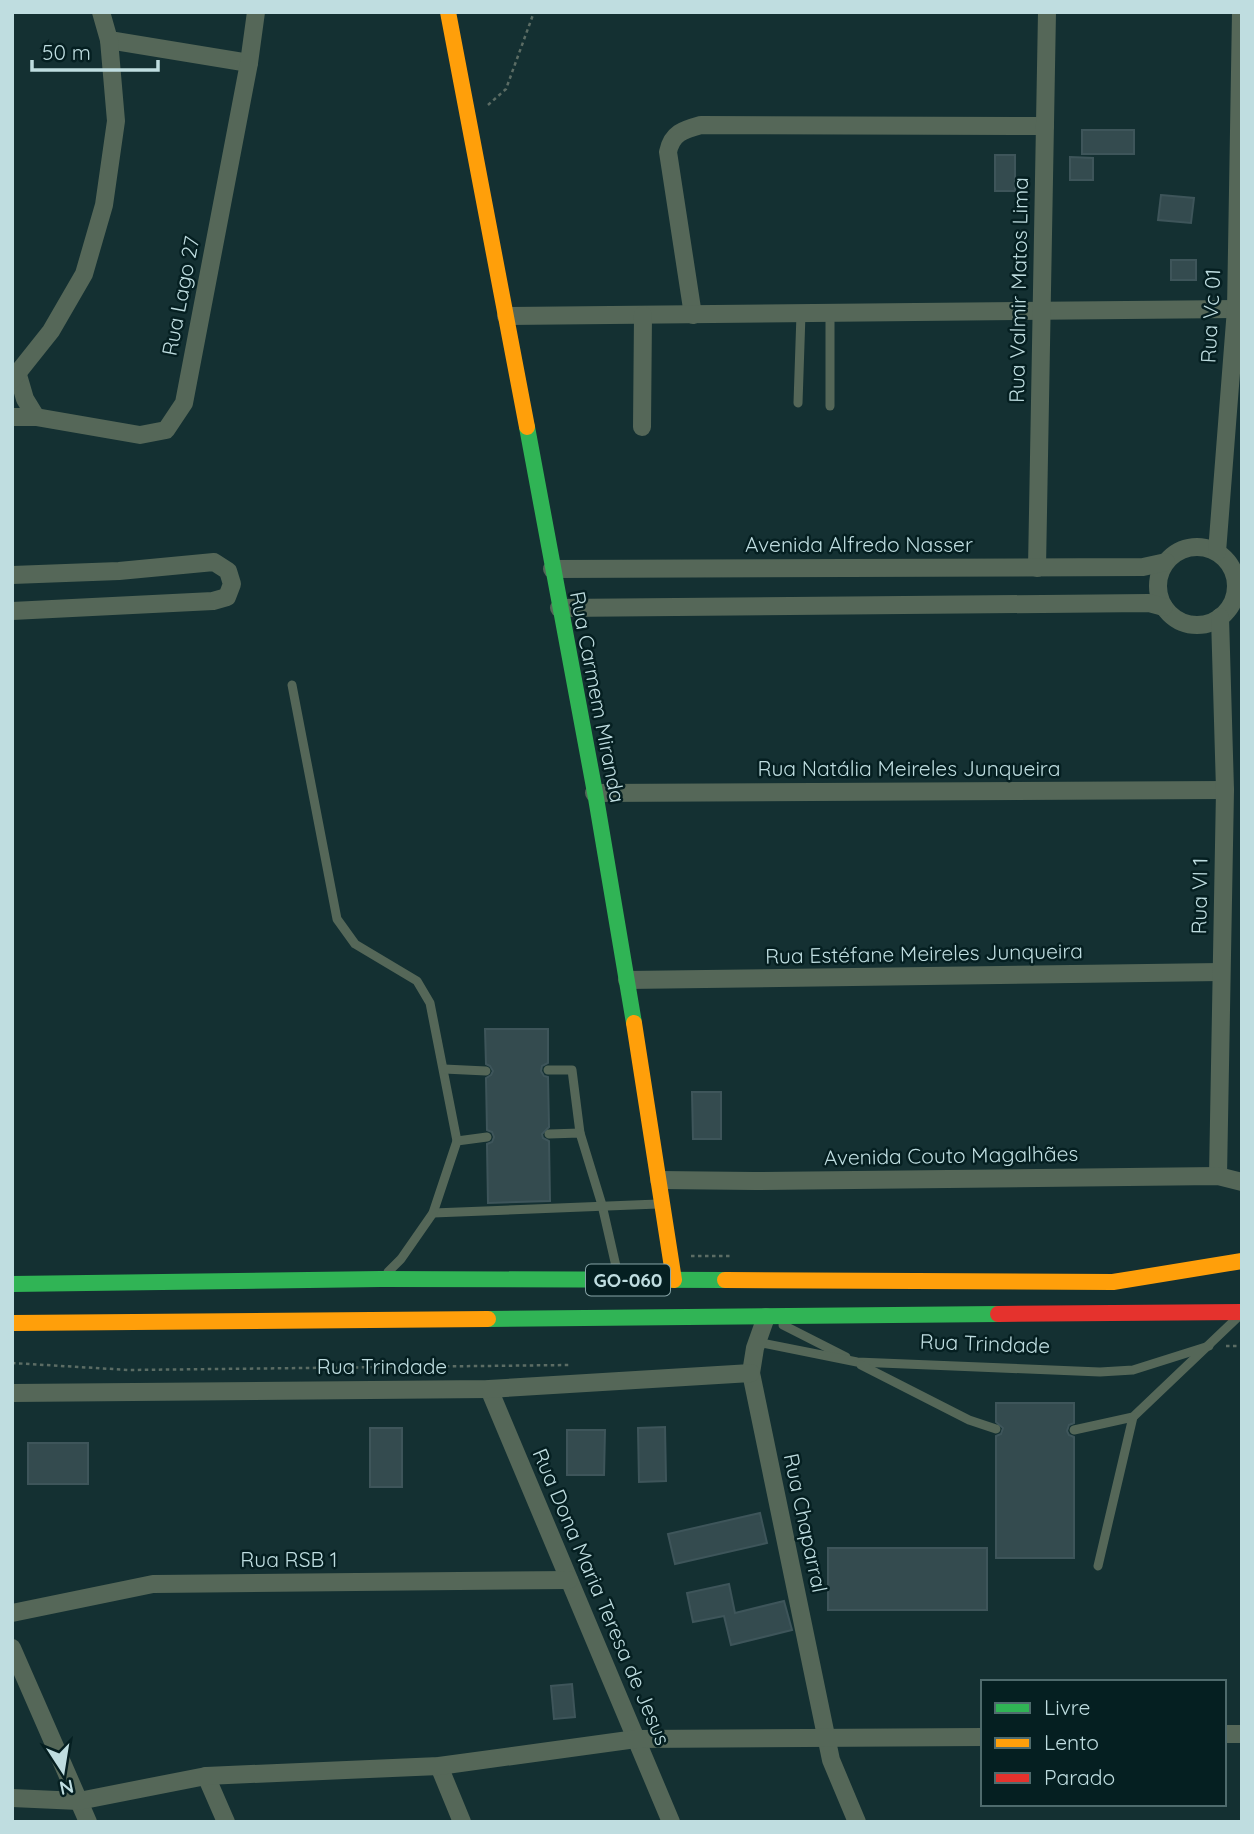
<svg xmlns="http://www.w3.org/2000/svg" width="1254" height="1834" font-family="Quicksand,sans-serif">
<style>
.building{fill:#344b4f;stroke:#3e555a;stroke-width:2}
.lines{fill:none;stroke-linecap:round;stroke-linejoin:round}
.path{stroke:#5b6c64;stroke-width:2.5;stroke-dasharray:3.5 3.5;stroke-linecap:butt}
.lane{stroke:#556758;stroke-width:9}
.street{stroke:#556758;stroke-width:18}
.fast{stroke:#30b455;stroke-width:16}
.slow{stroke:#ff9f0a;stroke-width:16}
.jam{stroke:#e5322d;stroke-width:16}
.labels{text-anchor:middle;stroke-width:5;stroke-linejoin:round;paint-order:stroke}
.shield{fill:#051f21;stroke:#87a4a7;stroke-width:2}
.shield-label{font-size:19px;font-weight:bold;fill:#bfdde0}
.street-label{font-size:21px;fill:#bfdde0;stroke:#051f21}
</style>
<rect width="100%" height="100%" fill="#143032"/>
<!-- building -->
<g class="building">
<rect x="1082" y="130" width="52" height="24"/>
<rect x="995" y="155" width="20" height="36"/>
<path d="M 1070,157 L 1093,158 L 1093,180 L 1070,180 Z"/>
<path d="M 1161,195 L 1194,198 L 1191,223 L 1158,220 Z"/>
<rect x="1171" y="260" width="25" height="20"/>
<path d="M 485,1029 L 548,1029 L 548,1063 L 542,1066 L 541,1071 L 544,1076 L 548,1077 L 549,1127 L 542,1134 L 543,1138 L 549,1141 L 550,1201 L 488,1203 L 487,1144 L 492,1142 L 494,1137 L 492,1132 L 487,1130 L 486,1078 L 491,1075 L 493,1071 L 490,1066 L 486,1064 Z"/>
<path d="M 692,1092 L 721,1092 L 721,1139 L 693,1139 Z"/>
<path d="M 996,1403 L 1074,1403 L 1074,1423 L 1069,1425 L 1067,1431 L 1069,1435 L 1074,1437 L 1074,1558 L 996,1558 L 996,1436 L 1001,1434 L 1003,1428 L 996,1422 Z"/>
<path d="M 665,1427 L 666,1481 L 639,1482 L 638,1428 Z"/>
<rect x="370" y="1428" width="32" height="59"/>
<path d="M 567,1430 L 605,1430 L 604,1475 L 567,1475 Z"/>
<rect x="28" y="1443" width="60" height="41"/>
<path d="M 760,1513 L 767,1543 L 675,1564 L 668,1534 Z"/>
<rect x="828" y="1548" width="159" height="62"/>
<path d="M 729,1584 L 735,1613 L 784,1601 L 792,1630 L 731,1645 L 724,1616 L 693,1622 L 687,1593 Z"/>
<path d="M 572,1684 L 575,1717 L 554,1719 L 551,1686 Z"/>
</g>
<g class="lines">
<!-- path -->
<g class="path">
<path d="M 488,105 L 506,89 L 534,12"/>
<path d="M 691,1256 L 733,1256"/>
<path d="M 1226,1346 L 1242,1346"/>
<path d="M 12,1363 L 129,1370 L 569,1365"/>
</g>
<!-- lane -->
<g class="lane">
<path d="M 798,403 L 801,314"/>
<path d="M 830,406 L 830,314"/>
<path d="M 292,685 L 337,919 L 355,944 L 417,981 L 430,1003 L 457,1141"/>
<path d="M 444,1069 L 486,1071"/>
<path d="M 548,1070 L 572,1070 L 580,1133"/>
<path d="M 549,1134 L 580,1133 L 602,1205 L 618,1275"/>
<path d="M 433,1213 L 658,1204"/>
<path d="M 388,1272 L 401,1259 L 433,1213 L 457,1141 L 487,1137"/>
<path d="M 783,1325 L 846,1357"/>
<path d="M 757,1342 L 857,1362 L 1100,1372 L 1133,1370 L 1209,1346"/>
<path d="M 861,1365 L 969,1420 L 996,1429"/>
<path d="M 1074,1430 L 1133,1417 L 1238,1317"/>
<path d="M 1098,1566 L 1133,1417"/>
</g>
<!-- street -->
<g class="street">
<path d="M 109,40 L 249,63"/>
<path d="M 693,315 L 668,152 C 672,133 683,130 701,125 L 1045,126"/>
<path d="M 506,316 L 1236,309"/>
<path d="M 18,375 L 25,399 L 36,417"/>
<path d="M 12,380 L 51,331 L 84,274 L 104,205 L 116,121 L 109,40 L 101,12"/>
<path d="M 12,417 L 36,417 L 140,435 L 166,430 L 184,403 L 249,63 L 256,12"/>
<path d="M 642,427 L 643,315"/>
<circle cx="1197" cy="586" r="39"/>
<path d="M 1217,552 L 1236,309 L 1241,12"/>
<path d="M 1037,568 L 1047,12"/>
<path d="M 552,569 L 1143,567 L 1166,562"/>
<path d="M 12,575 L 119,571 L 214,562 L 228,571 L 232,584 L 227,597 L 213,601 L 12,611"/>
<path d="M 559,608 L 1149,603 L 1164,607"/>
<path d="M 594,793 L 1225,790"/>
<path d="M 627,980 L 1221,972"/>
<path d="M 1218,1176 L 1225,790 L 1220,617"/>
<path d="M 659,1180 L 754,1181 L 1218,1176 L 1242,1182"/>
<path d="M 766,1317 L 755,1348 L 751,1373 L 831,1760 L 857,1822"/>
<path d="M 489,1389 L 671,1822"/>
<path d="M 12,1393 L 489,1389 L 751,1373"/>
<path d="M 12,1613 L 153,1584 L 569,1580"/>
<path d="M 12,1648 L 88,1822"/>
<path d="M 1224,1734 L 1242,1734"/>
<path d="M 439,1766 L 462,1822"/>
<path d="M 206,1776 L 226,1822"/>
<path d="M 12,1798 L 79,1801 L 206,1776 L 439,1766 L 636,1739 L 983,1737"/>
</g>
<!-- fast -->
<g class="fast">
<path d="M 527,427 L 596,798 L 634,1023"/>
<path d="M 12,1284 L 381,1279 L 725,1280"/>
<path d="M 488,1319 L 998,1314"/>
</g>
<!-- slow -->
<g class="slow">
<path d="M 448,12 L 527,427"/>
<path d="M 634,1023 L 674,1280"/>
<path d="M 725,1280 L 1113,1282 L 1242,1261"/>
<path d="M 12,1323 L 488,1319"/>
</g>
<!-- jam -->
<path class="jam" d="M 998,1314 L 1242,1312"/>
</g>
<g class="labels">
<!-- shield labels -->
<rect class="shield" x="586" y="1264.5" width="84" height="31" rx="5"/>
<g class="shield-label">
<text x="628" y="1287">GO-060</text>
</g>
<!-- street labels -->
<g class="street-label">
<text transform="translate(1019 290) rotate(-89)" y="7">Rua Valmir Matos Lima</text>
<text transform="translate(181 296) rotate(-79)" y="7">Rua Lago 27</text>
<text transform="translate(1211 316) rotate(-87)" y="7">Rua Vc 01</text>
<text x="859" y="552">Avenida Alfredo Nasser</text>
<text transform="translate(597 697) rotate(79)" y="7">Rua Carmem Miranda</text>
<text x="909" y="776">Rua Natália Meireles Junqueira</text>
<text transform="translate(1200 896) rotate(-89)" y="7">Rua VI 1</text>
<text transform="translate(924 954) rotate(-1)" y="7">Rua Estéfane Meireles Junqueira</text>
<text transform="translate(951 1156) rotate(-1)" y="7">Avenida Couto Magalhães</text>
<text transform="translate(985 1344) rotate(2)" y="7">Rua Trindade</text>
<text x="382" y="1374">Rua Trindade</text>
<text transform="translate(805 1523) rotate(78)" y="7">Rua Chaparral</text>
<text x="289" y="1567">Rua RSB 1</text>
<text transform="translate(601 1597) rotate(67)" y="7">Rua Dona Maria Teresa de Jesus</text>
</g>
</g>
<!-- border -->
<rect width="1254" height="1834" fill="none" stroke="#bfdde0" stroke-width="28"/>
<!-- legend -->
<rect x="981" y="1680" width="245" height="126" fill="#051f21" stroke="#4f6b6d" stroke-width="2"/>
<rect x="995" y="1703" width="35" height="10" fill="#30b455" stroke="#4f6b6d" stroke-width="2"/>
<text x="1044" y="1715" font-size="21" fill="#bfdde0">Livre</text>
<rect x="995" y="1738" width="35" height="10" fill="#ff9f0a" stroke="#4f6b6d" stroke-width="2"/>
<text x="1044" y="1750" font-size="21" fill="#bfdde0">Lento</text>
<rect x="995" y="1773" width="35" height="10" fill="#e5322d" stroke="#4f6b6d" stroke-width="2"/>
<text x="1044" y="1785" font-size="21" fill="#bfdde0">Parado</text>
<!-- north arrow -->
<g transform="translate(63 1771) rotate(168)" stroke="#051f21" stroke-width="5" paint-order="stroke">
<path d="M0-5L12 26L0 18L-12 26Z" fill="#bfdde0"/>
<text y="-10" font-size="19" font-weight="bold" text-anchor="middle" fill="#bfdde0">N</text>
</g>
<!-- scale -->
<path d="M32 60v10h126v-10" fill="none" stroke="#bfdde0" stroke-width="3.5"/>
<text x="42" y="60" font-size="21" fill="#bfdde0" stroke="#051f21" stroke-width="5" paint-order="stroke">50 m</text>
</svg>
